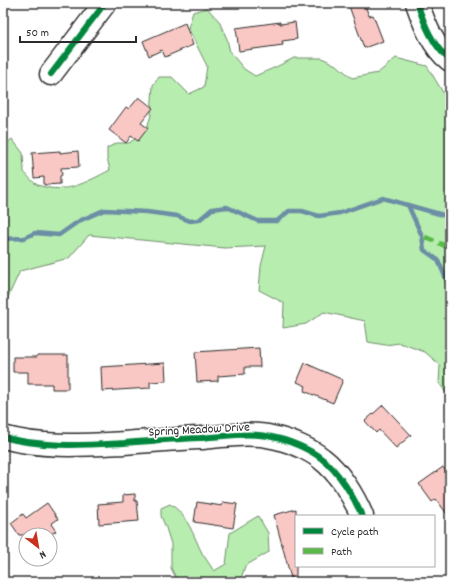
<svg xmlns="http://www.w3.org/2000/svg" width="453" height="585" font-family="Dekko,sans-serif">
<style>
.green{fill:#b7edaf;stroke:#718c6d}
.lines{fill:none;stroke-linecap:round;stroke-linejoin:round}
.stream{stroke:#6c8ea5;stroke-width:4.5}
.building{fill:#f9c8c4;stroke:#2b2b2b}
.minor-casing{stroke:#2b2b2b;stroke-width:25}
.minor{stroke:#fff;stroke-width:22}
.quiet{stroke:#58b947;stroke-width:5;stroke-dasharray:10 5;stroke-linecap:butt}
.cycleway-casing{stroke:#fff;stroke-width:8}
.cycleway{stroke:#00873e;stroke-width:6}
.labels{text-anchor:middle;stroke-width:3;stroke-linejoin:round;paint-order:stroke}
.street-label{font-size:13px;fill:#2b2b2b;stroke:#fff}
</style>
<rect width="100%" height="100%" fill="#fff"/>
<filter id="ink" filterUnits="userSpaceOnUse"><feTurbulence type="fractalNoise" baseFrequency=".025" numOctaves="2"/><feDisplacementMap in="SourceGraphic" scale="8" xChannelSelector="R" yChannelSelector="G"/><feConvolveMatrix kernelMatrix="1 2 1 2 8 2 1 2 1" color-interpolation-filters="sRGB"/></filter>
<g filter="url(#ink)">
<!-- green -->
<g class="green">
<path d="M 207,8 L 219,21 L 227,39 L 230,52 L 244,69 L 255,76 L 276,67 L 294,58 L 322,58 L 338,66 L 352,78 L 378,73 L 396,58 L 427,66 L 450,104 L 450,398 L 439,383 L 440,365 L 425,352 L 400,343 L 385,345 L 368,342 L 365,321 L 324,312 L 306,324 L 283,328 L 284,303 L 259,290 L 261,266 L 266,246 L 225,248 L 89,235 L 69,258 L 20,271 L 8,297 L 6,319 L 3,319 L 3,146 L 12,139 L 23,153 L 24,172 C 28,176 33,183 38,185 C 65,195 87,182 110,170 L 107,158 L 107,148 L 117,143 L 129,143 L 146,131 L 151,115 L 153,85 L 159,77 L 172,77 L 189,94 L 204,87 L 207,66 L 188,28 L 193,12 Z"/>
<path d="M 170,504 C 188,515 193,535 202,553 C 206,559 210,565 214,571 L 226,564 L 230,533 L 258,516 L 268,533 L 269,552 L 245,566 L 240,582 L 178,582 L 171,568 L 171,544 L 166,528 L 161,516 L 161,508 Z"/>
</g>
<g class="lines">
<!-- stream -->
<g class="stream">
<path d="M 408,205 L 422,236 L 424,250 L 438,260 L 447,281 L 450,284"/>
<path d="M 3,239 L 24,238 L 35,233 L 59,235 L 79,221 L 104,210 L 147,212 L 177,216 L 190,221 L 199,220 L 212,209 L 227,207 L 258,221 L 277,221 L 289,211 L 302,211 L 319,216 L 340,213 L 383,198 L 450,217"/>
</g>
</g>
<!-- building -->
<g class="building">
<path d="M 356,3 L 364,3 L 369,16 L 373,15 L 383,41 L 364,48 L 349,6 Z"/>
<path d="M 280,22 L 280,24 L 295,22 L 297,39 L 282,41 L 283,45 L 239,51 L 236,28 Z"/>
<path d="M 185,23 L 193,45 L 165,57 L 162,50 L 149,56 L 143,41 Z"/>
<path d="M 139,97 L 153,108 L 141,123 L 148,128 L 138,141 L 131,136 L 126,143 L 109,130 L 126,107 L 129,109 Z"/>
<path d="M 60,151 L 60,153 L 78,151 L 79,167 L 61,168 L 62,175 L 60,176 L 60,184 L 44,185 L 44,177 L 34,178 L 32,153 Z"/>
<path d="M 259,348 L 260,367 L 245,367 L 245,374 L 218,376 L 218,381 L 197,382 L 195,352 Z"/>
<path d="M 37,355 L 68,355 L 68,389 L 52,389 L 52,384 L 28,384 L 28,372 L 13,372 L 13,357 L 37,357 Z"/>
<path d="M 165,363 L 166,381 L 150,382 L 150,388 L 102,391 L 101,367 Z"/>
<path d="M 305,363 L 343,380 L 333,403 L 304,391 L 306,386 L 297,382 Z"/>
<path d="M 383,405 L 411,435 L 396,448 L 379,430 L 376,433 L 365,421 Z"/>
<path d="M 443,467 L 450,477 L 450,518 L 436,499 L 432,502 L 419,484 Z"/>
<path d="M 135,494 L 135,501 L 137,501 L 139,521 L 99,524 L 98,504 L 123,502 L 123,495 Z"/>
<path d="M 197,502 L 222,506 L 223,502 L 237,504 L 233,528 L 194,522 Z"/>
<path d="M 47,503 L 58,519 L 51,524 L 56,531 L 49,535 L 19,535 L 11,523 L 23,514 L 26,518 Z"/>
<path d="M 296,509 L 296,581 L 292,582 L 274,515 Z"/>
</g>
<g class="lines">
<defs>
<g id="minor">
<path d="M 417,3 C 424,23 433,47 450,60"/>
<path d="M 51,74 L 105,3"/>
<path d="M 3,437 C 42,448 84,445 124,443 C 149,441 174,439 200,438 C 223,436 250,432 272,437 C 288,440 310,449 322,459 C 339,472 354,497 362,516"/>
</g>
</defs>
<!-- minor casing -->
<use href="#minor" class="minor-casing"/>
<!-- minor -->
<use href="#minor" class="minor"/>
<!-- quiet -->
<path class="quiet" d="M 425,237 L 450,248"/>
<defs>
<g id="cycleway">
<path d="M 417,3 C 424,23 433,47 450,60"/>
<path d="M 51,74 L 105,3"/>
<path d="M 3,437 C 42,448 84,445 124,443 C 149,441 174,439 200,438 C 223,436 250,432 272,437 C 288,440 310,449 322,459 C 339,472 354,497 362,516"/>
</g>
</defs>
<!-- cycleway casing -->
<use href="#cycleway" class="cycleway-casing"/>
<!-- cycleway -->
<use href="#cycleway" class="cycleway"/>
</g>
</g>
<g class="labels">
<!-- street labels -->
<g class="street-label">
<text transform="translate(199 428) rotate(-3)" y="5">Spring Meadow Drive</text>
</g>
</g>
<!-- margin -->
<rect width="453" height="585" fill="none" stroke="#fff" stroke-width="16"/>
<rect x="8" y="8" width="437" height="569" fill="none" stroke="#2b2b2b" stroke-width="1.5" filter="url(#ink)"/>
<!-- legend -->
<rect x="295" y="515" width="140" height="52" fill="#ffffff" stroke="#aaaaaa"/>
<rect x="303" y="528" width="20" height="6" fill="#00873e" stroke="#aaaaaa"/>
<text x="331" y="535" font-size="12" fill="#2b2b2b">Cycle path</text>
<rect x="303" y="548" width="20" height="6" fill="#58b947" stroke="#aaaaaa"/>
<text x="331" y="555" font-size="12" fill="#2b2b2b">Path</text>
<!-- north arrow -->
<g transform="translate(38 547) rotate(149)"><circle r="19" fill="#ffffff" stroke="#aaaaaa"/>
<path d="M0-3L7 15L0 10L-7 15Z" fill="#c8321e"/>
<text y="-6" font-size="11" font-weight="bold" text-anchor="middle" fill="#2b2b2b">N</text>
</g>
<!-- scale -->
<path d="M20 36v6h116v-6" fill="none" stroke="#2b2b2b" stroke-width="2"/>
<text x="26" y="36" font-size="12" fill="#2b2b2b" stroke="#ffffff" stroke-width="3" paint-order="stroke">50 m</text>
</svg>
